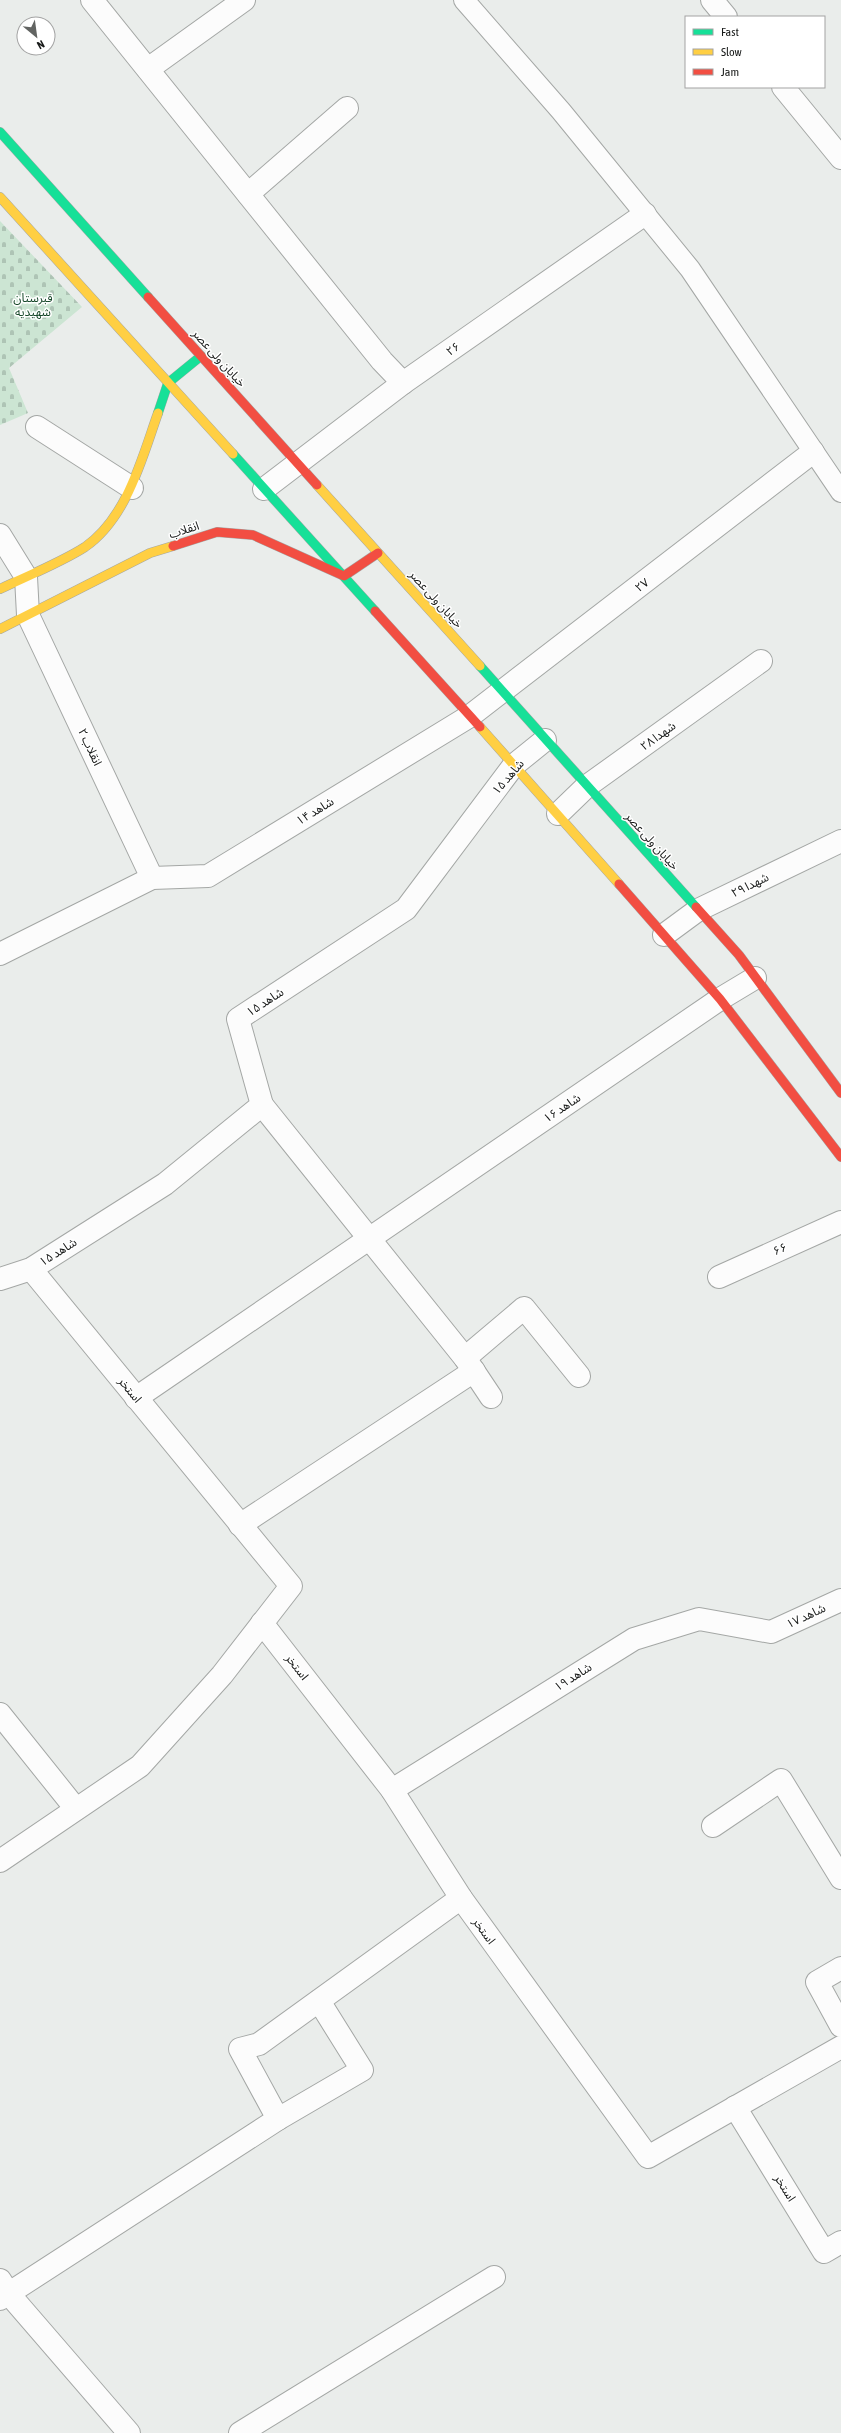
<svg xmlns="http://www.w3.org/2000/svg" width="841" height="2433" font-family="'Asap Condensed','Noto Sans Arabic',sans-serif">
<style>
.cemetery{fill:url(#cemetery-stones)}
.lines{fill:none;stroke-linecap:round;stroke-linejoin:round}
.lane-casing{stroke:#a4a7a5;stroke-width:22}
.street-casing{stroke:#a4a7a5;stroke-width:24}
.fast-casing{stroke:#a4a7a5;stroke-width:10}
.slow-casing{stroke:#a4a7a5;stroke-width:10}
.jam-casing{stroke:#a4a7a5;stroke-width:10}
.lane{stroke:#fcfcfc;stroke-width:20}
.street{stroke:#fcfcfc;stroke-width:22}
.fast{stroke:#16e098;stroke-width:9}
.slow{stroke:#ffcf43;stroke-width:9}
.jam{stroke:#f24e42;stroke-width:9}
.labels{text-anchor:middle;stroke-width:3;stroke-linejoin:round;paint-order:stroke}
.park-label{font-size:12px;fill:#164729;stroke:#fff}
.street-label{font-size:12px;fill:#181a19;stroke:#fff}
</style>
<defs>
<pattern id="cemetery-stones" width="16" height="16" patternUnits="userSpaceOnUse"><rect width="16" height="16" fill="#cce5d3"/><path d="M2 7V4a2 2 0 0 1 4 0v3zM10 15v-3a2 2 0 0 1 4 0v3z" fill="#aec4b5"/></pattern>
</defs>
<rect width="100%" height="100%" fill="#eaedeb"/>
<!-- cemetery -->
<path class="cemetery" d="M 0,221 L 82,307 L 9,368 L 28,413 L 0,425 Z"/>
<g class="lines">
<defs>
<path id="lane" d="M 464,0 L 561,111 L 690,269 L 841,492"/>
<g id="street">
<path d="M 92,0 L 382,361 L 403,383"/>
<path d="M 712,0 L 726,17"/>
<path d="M 148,69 L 244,0"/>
<path d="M 783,87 L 841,158"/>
<path d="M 248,194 L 347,108"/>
<path d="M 37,427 L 132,488"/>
<path d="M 264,489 L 403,383 L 645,214"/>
<path d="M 0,535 L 26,577 L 28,615 L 152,878"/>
<path d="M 558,814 L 587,786 L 761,661"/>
<path d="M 664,935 L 698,910 L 841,841"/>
<path d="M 0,954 L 152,878 L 208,876 L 470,716 L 813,452"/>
<path d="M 262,1105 L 465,1358 L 491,1397"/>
<path d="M 719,1277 L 841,1222"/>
<path d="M 0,1279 L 31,1269 L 165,1184 L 262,1105 L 238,1019 L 406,909 L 514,765 L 545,740"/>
<path d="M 465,1358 L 524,1308 L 579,1376"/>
<path d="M 136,1398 L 720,999 L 755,978"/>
<path d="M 240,1525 L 474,1371"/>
<path d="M 262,1623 L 392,1790 L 461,1898 L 648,2157 L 841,2047"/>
<path d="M 0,1714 L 76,1809"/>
<path d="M 392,1790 L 634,1639 L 699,1619 L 771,1632 L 841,1600"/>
<path d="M 713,1826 L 781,1780 L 841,1878"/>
<path d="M 0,1861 L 140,1766 L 222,1675 L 291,1586 L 31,1269"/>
<path d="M 841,1968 L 817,1982 L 841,2026"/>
<path d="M 735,2107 L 824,2252 L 841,2242"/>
<path d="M 278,2119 L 362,2070 L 319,2001"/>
<path d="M 0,2280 L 9,2294 L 129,2433"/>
<path d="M 0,2299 L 278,2119 L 240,2049 L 259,2044 L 461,1898"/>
<path d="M 240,2433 L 494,2277"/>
</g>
<g id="fast">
<path d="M 0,132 L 148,297"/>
<path d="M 158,413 L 168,383 L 201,356"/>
<path d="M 233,454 L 375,611"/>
<path d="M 480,666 L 696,907"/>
</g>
<g id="slow">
<path d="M 0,197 L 233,454"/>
<path d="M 317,485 L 480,666"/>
<path d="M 0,589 C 25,577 62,562 85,547 C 127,518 142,458 158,413"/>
<path d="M 0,629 L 150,553 L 173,546"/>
<path d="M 480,727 L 619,884"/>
</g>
<g id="jam">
<path d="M 148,297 L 317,485"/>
<path d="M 173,546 L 217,532 L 253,535 L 344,576 L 378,553"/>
<path d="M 375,611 L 480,727"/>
<path d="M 619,884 L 720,999 L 841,1157"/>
<path d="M 696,907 L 739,955 L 841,1093"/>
</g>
</defs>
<!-- lane casing -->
<use href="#lane" class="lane-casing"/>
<!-- street casing -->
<use href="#street" class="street-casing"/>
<!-- fast casing -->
<use href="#fast" class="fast-casing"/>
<!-- slow casing -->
<use href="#slow" class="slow-casing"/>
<!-- jam casing -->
<use href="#jam" class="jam-casing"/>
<!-- lane -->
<use href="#lane" class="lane"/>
<!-- street -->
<use href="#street" class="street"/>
<!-- fast -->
<use href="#fast" class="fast"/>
<!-- slow -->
<use href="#slow" class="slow"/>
<!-- jam -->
<use href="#jam" class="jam"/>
</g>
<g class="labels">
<!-- park labels -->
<g class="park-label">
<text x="33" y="302">قبرستان<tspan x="33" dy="14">شهیدیه</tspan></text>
</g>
<!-- street labels -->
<g class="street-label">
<text transform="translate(453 349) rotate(-35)" y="4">۲۶</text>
<text transform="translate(219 358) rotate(48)" y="4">خیابان ولی عصر</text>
<text transform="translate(184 530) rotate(-18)" y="4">انقلاب</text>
<text transform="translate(642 585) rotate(-38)" y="4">۲۷</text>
<text transform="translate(436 599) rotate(48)" y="4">خیابان ولی عصر</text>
<text transform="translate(658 736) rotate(-36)" y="4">شهدا ۲۸</text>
<text transform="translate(90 747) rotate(65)" y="4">انقلاب ۲</text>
<text transform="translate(508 777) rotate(-49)" y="4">شاهد ۱۵</text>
<text transform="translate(315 811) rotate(-31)" y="4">شاهد ۱۴</text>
<text transform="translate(652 841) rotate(48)" y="4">خیابان ولی عصر</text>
<text transform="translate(750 885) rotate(-26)" y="4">شهدا ۲۹</text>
<text transform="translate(265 1002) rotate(-33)" y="4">شاهد ۱۵</text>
<text transform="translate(562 1108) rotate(-34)" y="4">شاهد ۱۶</text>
<text transform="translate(780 1249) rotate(-24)" y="4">۶۶</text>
<text transform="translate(58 1252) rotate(-32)" y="4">شاهد ۱۵</text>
<text transform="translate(130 1390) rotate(51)" y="4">استخر</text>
<text transform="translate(806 1616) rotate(-25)" y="4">شاهد ۱۷</text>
<text transform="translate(297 1667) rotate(52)" y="4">استخر</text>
<text transform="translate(573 1677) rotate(-32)" y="4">شاهد ۱۹</text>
<text transform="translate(484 1931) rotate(54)" y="4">استخر</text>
<text transform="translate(785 2188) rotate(58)" y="4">استخر</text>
</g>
</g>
<!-- legend -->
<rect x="685" y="16" width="140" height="72" fill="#ffffff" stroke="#a3a3a3"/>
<rect x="693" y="29" width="20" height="6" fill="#16e098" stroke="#a3a3a3"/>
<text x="721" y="36" font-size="12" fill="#181a19">Fast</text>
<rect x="693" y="49" width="20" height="6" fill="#ffcf43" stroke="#a3a3a3"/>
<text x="721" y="56" font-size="12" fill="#181a19">Slow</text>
<rect x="693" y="69" width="20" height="6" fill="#f24e42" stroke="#a3a3a3"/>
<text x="721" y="76" font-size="12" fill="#181a19">Jam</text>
<!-- north arrow -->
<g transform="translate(36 36) rotate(151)"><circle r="19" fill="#ffffff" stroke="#a3a3a3"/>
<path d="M0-3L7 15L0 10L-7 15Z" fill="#626462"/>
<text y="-6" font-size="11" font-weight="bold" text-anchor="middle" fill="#181a19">N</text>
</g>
</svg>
